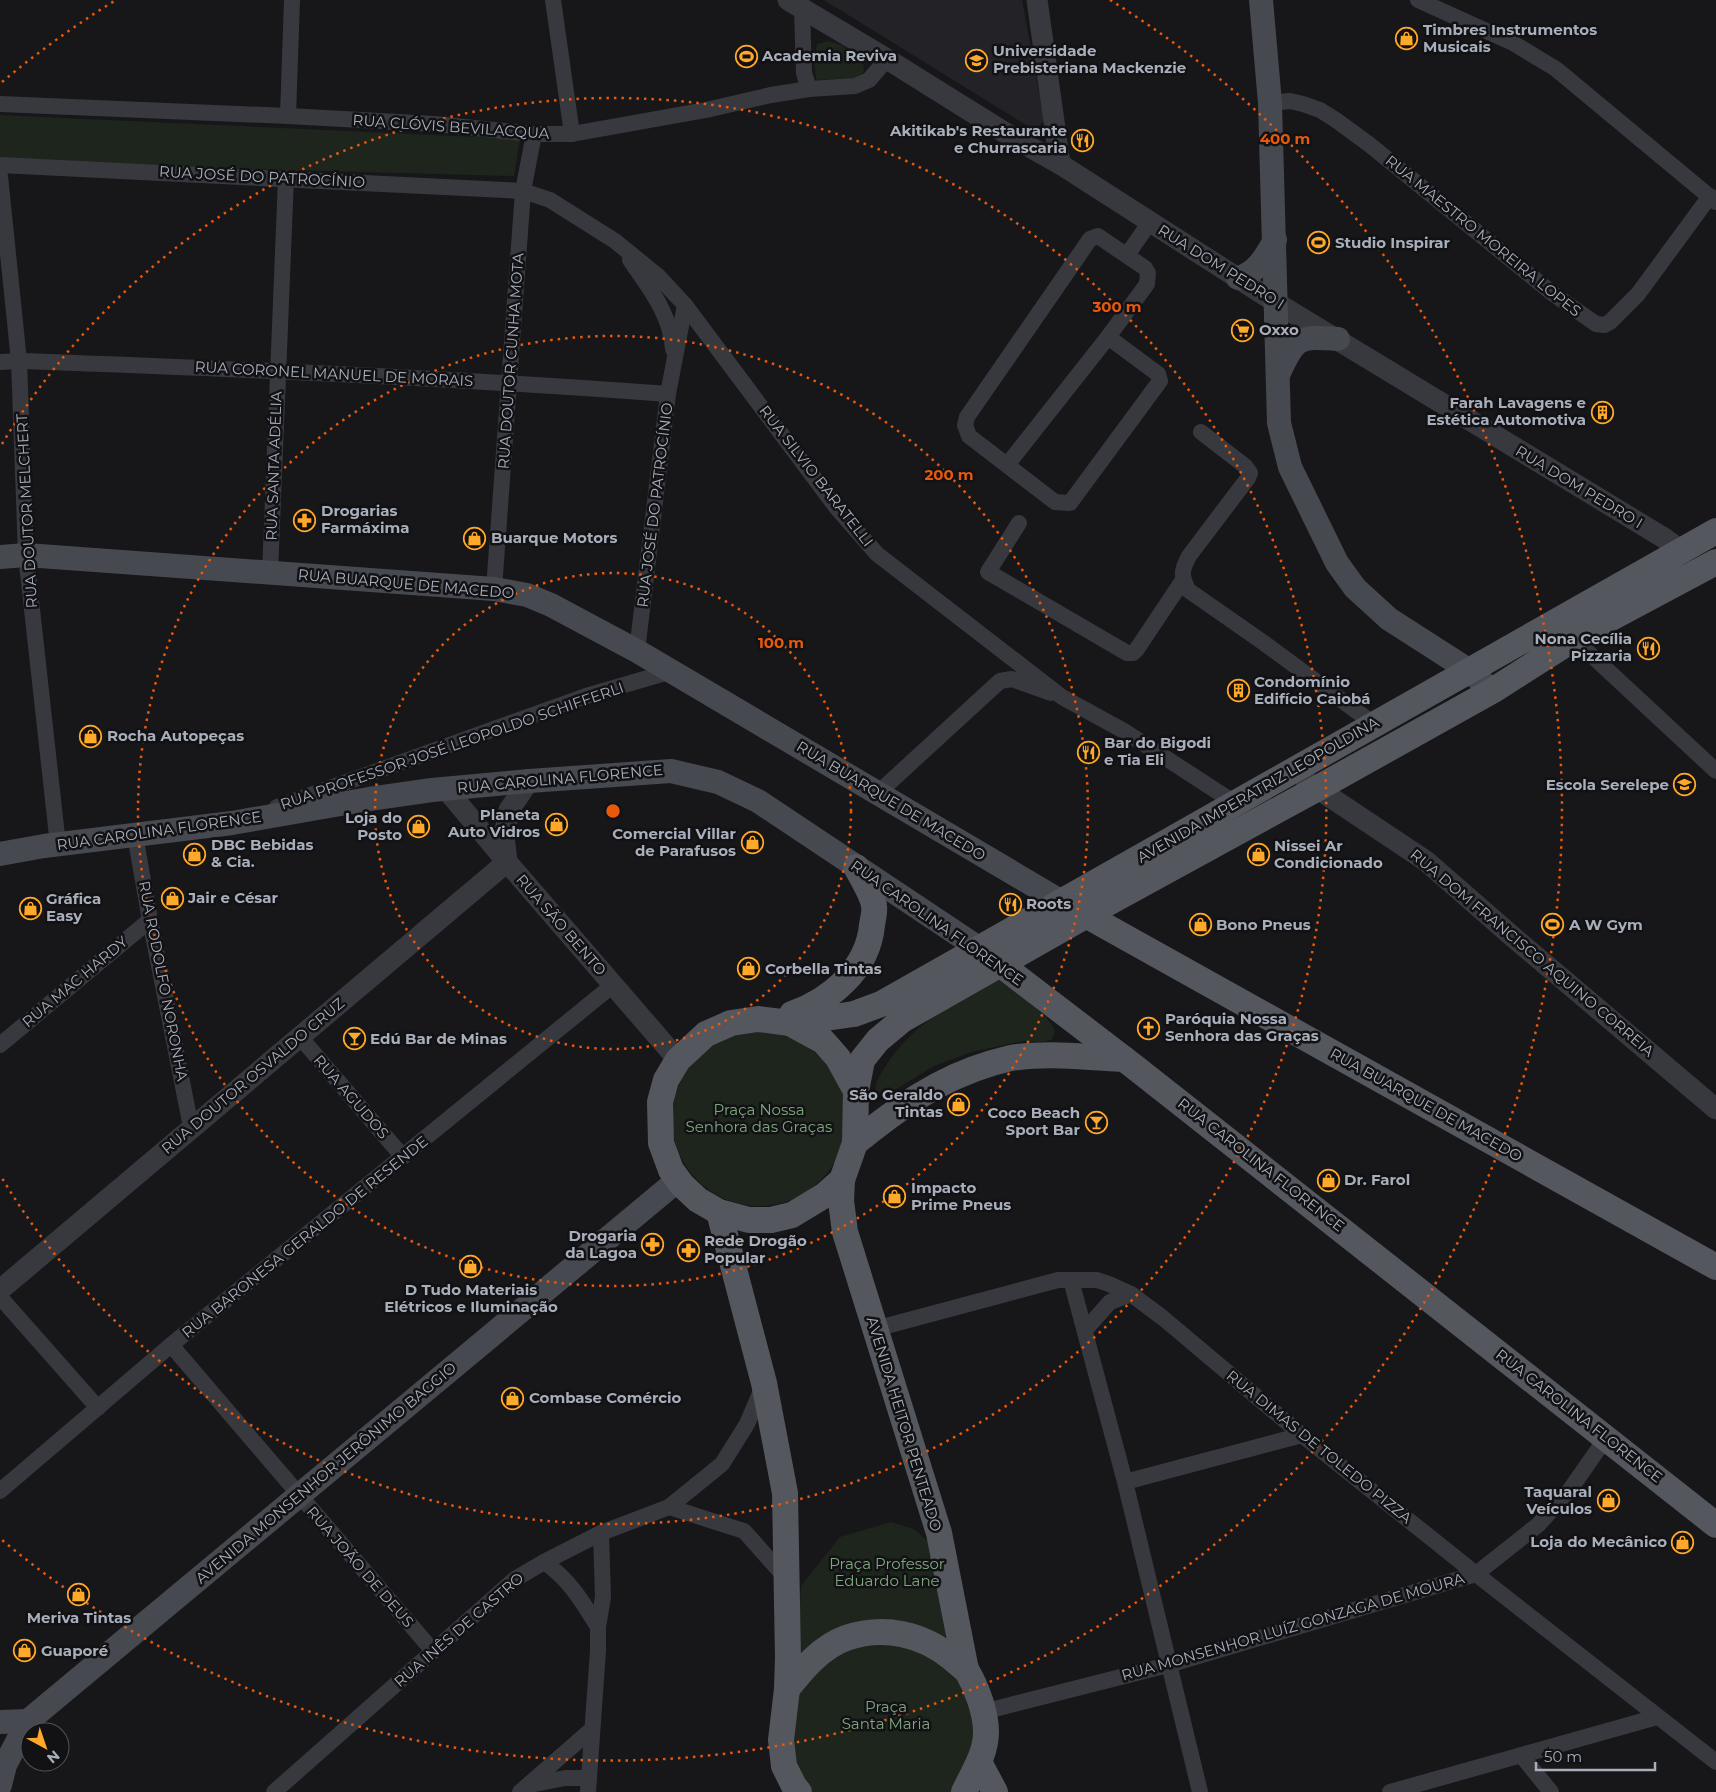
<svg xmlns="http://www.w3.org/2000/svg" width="1716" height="1792" font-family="Montserrat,sans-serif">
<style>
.built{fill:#232327}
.green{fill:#1d251d}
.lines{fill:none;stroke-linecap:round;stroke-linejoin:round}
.minor{stroke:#38393f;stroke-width:16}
.tertiary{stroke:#38393f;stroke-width:21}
.secondary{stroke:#46494f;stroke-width:24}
.primary{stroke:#54575e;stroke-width:26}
.ring{fill:none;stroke:#e8590c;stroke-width:2.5;stroke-dasharray:2.5 5}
.labels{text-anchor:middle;stroke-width:5;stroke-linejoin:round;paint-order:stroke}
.poi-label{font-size:15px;font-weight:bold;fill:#a8afbb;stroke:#121215;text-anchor:start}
.street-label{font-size:15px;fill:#a8afbb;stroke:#121215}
.park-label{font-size:15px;fill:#7ea77d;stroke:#121215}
.centre{fill:#e8590c;stroke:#121215;stroke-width:2.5}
.ring-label{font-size:15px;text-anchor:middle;font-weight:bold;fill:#e8590c;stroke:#121215;stroke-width:5;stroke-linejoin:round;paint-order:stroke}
</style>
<rect width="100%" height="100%" fill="#17171a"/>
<!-- built -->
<path class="built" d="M 824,0 L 1022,0 L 1044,120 L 1036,131 Z"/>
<!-- green -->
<g class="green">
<path d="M 829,41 L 843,46 L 863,63 L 864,72 L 857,78 L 816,80 L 814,59 L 817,44 Z"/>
<path d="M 0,115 L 520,139 L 514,176 L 0,162 Z"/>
<path d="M 997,979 C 1015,992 1046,1010 1055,1031 L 1052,1039 L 1045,1042 L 1024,1041 L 971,1052 L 934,1066 L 886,1095 L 880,1096 L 875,1091 C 875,1082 880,1076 885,1067 C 912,1023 954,1004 997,979 Z"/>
<circle cx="759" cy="1119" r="87"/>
<path d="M 891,1522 L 914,1529 L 932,1545 L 951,1640 L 922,1626 L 895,1621 L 797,1660 L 801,1586 L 840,1537 Z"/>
<path d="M 859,1640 L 919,1644 L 965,1685 L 975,1714 L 975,1745 L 951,1792 L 813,1792 L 810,1789 L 795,1763 L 790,1733 L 794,1703 L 808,1675 Z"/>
</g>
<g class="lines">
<!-- minor -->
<g class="minor">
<path d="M 553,0 L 572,134"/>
<path d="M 1418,0 L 1513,43 L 1556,69 L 1716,202"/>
<path d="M 802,9 L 804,73 L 809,89"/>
<path d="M 1270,103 L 1290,101 L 1303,104 L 1320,110 L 1336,120 L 1370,145 L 1552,293 L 1596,324 L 1604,325 L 1610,322 L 1638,294 L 1710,196"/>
<path d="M 0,104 L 288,116 L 434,124 L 534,134 L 572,134 L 706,110 L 771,95 L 809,89 L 855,86 L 869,80 L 887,59"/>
<path d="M 288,116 L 292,0"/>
<path d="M 0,165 L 523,191 L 550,200 L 615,241 L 658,276 L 685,305 L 836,507 L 877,554 L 1062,697 L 1124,731 L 1235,803"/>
<path d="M 0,176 L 19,361 L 26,555 L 58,845"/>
<path d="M 1127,255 L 1150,222"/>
<path d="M 630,260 C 649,287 671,315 673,349"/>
<path d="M 0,362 L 24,361 C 239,369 454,378 668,394"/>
<path d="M 1201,432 L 1245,466 L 1250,473 L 1248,478 L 1189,556 C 1181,571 1181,575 1188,590 L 1264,643 L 1374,724"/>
<path d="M 1007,465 L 1108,337 L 1147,284 L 1148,273 L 1145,268 L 1098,236 L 1090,239 L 967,417 L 965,425 L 969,436 L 1055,502 L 1070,503 L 1160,381 L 1158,374 L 1108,337"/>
<path d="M 1019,523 L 988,572 L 1127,653 L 1133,653 L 1137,649 L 1183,580"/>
<path d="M 270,573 L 286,178"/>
<path d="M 494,589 L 523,191 L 534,134"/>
<path d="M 1574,639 L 1716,771"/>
<path d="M 637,651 L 668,394 L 685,305"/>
<path d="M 878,793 L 1000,681 L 1012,679 L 1051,693"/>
<path d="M 277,807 L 586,696 L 672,671"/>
<path d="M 135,835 L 150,920 L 191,1127"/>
<path d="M 300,1037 L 403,1157"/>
<path d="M 0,1045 L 150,920"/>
<path d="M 1071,1280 L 1125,1482 L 1200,1792"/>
<path d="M 0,1297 L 98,1408"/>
<path d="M 875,1329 L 1058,1280 L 1097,1280 L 1109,1284 L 1131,1294 L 1163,1318 L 1302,1435 L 1476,1574 L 1716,1762"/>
<path d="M 1085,1330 L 1110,1302 L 1131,1294"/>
<path d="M 171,1345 L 433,1651"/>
<path d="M 1125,1482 L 1302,1435"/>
<path d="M 0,1491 L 171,1345 L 613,985"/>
<path d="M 669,1507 L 744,1531 L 786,1578"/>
<path d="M 544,1562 C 569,1579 582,1601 598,1627"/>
<path d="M 983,1712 L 1168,1665 L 1476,1574 L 1538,1525 L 1569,1491 L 1606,1438"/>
<path d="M 1521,1755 L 1551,1792"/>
<path d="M 529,1785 L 565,1778 L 589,1778"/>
<path d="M 274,1792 L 515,1579 L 544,1562 L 601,1533 L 669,1507 L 722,1464 L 747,1424 L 764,1384"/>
<path d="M 520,1792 L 591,1730"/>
<path d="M 588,1792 L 598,1651 L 598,1627 L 603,1597 L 601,1533"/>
<path d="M 1390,1792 L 1657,1717"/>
</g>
<!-- tertiary -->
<g class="tertiary">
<path d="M 788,0 L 887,59 L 1007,134 L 1060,164 L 1275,302 L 1664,538 L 1680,550"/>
<path d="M 1037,0 L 1060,164"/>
<path d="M 1306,781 L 1426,861 L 1513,937 L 1716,1109"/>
<path d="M 446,789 L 507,862 L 678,1060"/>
<path d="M 507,862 L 504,836 L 509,810 L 529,781"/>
<path d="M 0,1290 L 507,862"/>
</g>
<!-- secondary -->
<g class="secondary">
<path d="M 1261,0 L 1270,103 L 1279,423 L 1290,467 L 1337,563 L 1355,588 L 1389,619 L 1470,671 L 1492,691"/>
<path d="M 1238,278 C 1257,273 1266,256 1275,240"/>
<path d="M 1279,373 C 1295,337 1299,336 1338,339"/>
<path d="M 0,557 L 26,555 L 494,589 L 527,595 L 551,605 L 637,651 L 1062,902"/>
<path d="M 0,854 L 44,846 L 232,823 L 369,799 L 432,790 L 529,781 L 671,771 L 718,782 L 758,801 L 980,949"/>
<path d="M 0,1722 L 28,1721"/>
<path d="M 0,1785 L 5,1765 L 28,1721 L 678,1180"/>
</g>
<!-- primary -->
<g class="primary">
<path d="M 1716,531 L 881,1004 L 854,1014 L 790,1023 L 758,1019 L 731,1023 L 706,1034 L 678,1060 L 666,1080 L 660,1102 L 661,1143 L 671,1170 L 682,1185 L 698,1200 L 719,1212 L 749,1220 L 771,1220 L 792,1215 L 825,1195 L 842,1180 L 855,1143 L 856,1091 L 862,1060 L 878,1040 L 902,1020 L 1108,903 L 1318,788 L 1492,691 L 1583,633 L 1716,562"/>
<path d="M 1073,908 L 1716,1267"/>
<path d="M 988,955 L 1132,1065 L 1716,1525"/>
<path d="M 792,1014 C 831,1000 868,969 872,925 C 873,919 875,911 874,906 C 873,896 861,876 856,867"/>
<path d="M 790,1023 L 823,1041 L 838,1058 L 856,1091"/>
<path d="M 855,1143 C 898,1108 938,1079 992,1063 C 1000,1061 1009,1058 1018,1057 C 1053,1053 1089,1057 1124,1059"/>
<path d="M 842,1180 L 841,1201 L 845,1232 L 939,1533 L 966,1670"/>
<path d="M 719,1212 L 764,1383 L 785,1493 L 788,1658 L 787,1689 L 781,1740 L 784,1766 L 794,1786 L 799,1792"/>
<path d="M 787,1689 C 803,1669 821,1647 846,1638 C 884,1625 923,1634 953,1659 C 957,1663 963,1667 967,1671 C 977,1688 986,1713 986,1732 C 986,1754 973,1773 964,1792"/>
<path d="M 979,1762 L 995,1792"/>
</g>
</g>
<!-- distance rings -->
<g class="ring">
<circle cx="613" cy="811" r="238"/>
<circle cx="613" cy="811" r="475"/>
<path d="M2 444A713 713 0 1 1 2 1178"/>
<path d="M2 82A951 951 0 0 1 116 0M1110 0A951 951 0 1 1 2 1540"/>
</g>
<!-- icons -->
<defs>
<symbol id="shop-ring" viewBox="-11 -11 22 22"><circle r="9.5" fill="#121215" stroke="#ffa92a" stroke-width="1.5"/><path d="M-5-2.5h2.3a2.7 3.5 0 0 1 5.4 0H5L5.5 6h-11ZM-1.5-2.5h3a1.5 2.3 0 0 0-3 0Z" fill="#ffa92a"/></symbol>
<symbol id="stadium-ring" viewBox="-11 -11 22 22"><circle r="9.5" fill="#121215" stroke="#ffa92a" stroke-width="1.5"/><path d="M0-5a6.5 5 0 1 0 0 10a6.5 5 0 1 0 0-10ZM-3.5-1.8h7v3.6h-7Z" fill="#ffa92a"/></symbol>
<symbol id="university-ring" viewBox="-11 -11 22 22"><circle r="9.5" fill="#121215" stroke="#ffa92a" stroke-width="1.5"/><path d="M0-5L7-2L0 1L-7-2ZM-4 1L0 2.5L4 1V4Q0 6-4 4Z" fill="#ffa92a"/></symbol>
<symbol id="restaurant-ring" viewBox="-11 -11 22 22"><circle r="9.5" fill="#121215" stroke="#ffa92a" stroke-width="1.5"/><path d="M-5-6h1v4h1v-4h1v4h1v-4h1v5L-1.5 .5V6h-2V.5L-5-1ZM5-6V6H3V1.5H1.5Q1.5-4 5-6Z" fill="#ffa92a"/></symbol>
<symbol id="supermarket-ring" viewBox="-11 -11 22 22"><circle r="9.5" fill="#121215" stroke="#ffa92a" stroke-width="1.5"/><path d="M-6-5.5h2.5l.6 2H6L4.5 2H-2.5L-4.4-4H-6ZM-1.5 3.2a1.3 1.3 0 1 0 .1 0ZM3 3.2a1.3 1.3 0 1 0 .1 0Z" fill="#ffa92a"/></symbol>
<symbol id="building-ring" viewBox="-11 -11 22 22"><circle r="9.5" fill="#121215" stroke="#ffa92a" stroke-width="1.5"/><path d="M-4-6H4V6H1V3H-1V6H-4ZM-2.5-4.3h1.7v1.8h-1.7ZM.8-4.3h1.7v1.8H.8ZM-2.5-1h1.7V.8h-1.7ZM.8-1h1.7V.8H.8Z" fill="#ffa92a"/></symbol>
<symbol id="pharmacy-ring" viewBox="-11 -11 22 22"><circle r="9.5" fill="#121215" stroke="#ffa92a" stroke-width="1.5"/><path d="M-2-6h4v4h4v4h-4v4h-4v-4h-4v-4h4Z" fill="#ffa92a"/></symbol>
<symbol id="school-ring" viewBox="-11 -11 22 22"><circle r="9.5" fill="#121215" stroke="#ffa92a" stroke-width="1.5"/><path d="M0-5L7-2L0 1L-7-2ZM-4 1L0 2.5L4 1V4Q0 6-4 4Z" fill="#ffa92a"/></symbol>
<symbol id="church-ring" viewBox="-11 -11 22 22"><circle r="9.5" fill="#121215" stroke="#ffa92a" stroke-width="1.5"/><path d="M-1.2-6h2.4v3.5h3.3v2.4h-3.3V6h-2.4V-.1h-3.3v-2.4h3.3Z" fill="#ffa92a"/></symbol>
<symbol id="bar-ring" viewBox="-11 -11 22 22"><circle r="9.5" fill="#121215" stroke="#ffa92a" stroke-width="1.5"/><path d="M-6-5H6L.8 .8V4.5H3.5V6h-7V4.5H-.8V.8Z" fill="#ffa92a"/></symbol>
</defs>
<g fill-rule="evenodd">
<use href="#shop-ring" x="1394" y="26" width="25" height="25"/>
<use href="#stadium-ring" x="734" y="44" width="25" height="25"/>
<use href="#university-ring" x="964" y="48" width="25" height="25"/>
<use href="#restaurant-ring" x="1070" y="128" width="25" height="25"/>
<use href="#stadium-ring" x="1306" y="230" width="25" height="25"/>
<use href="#supermarket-ring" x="1230" y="318" width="25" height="25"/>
<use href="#building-ring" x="1590" y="400" width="25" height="25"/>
<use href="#pharmacy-ring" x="292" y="508" width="25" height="25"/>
<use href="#shop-ring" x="462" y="526" width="25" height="25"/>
<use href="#restaurant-ring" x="1636" y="636" width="25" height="25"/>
<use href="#building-ring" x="1226" y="678" width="25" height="25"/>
<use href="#shop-ring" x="78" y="724" width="25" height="25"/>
<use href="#restaurant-ring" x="1076" y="740" width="25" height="25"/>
<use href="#school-ring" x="1672" y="772" width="25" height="25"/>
<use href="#shop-ring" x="544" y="812" width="25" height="25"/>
<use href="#shop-ring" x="406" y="814" width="25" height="25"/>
<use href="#shop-ring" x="740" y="830" width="25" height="25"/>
<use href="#shop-ring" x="182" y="842" width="25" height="25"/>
<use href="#shop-ring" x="1246" y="842" width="25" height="25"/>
<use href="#shop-ring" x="160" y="886" width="25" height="25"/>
<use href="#restaurant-ring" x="998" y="892" width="25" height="25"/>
<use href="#shop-ring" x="18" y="896" width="25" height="25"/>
<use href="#shop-ring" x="1188" y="912" width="25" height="25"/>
<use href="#stadium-ring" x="1540" y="912" width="25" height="25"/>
<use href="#shop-ring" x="736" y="956" width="25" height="25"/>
<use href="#church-ring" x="1136" y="1016" width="25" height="25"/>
<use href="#bar-ring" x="342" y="1026" width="25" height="25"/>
<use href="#shop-ring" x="946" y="1092" width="25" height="25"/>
<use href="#bar-ring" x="1084" y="1110" width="25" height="25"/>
<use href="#shop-ring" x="1316" y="1168" width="25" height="25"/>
<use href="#shop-ring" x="882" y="1184" width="25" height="25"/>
<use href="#pharmacy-ring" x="640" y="1232" width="25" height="25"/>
<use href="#pharmacy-ring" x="676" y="1238" width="25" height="25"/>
<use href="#shop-ring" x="458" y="1254" width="25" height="25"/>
<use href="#shop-ring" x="500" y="1386" width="25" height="25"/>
<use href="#shop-ring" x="1596" y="1488" width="25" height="25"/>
<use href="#shop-ring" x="1670" y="1530" width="25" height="25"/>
<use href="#shop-ring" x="66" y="1582" width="25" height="25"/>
<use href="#shop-ring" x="12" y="1638" width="25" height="25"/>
</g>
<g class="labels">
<!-- poi labels -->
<g class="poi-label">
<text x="1423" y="35">Timbres Instrumentos<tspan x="1423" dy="17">Musicais</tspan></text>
<text x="993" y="56">Universidade<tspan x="993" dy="17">Prebisteriana Mackenzie</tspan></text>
<text x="762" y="61">Academia Reviva</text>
<text x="1067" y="136" text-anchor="end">Akitikab's Restaurante<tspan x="1067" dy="17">e Churrascaria</tspan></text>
<text x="1335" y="248">Studio Inspirar</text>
<text x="1259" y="335">Oxxo</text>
<text x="1586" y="408" text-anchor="end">Farah Lavagens e<tspan x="1586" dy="17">Estética Automotiva</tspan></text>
<text x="321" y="516">Drogarias<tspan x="321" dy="17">Farmáxima</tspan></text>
<text x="491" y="543">Buarque Motors</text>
<text x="1632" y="644" text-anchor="end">Nona Cecília<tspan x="1632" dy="17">Pizzaria</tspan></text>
<text x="1254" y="687">Condomínio<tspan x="1254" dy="17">Edifício Caiobá</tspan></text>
<text x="107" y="741">Rocha Autopeças</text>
<text x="1104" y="748">Bar do Bigodi<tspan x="1104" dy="17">e Tia Eli</tspan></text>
<text x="1669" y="790" text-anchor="end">Escola Serelepe</text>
<text x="540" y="820" text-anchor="end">Planeta<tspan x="540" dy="17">Auto Vidros</tspan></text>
<text x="402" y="823" text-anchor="end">Loja do<tspan x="402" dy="17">Posto</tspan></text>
<text x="736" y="839" text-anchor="end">Comercial Villar<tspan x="736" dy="17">de Parafusos</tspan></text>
<text x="211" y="850">DBC Bebidas<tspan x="211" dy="17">&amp; Cia.</tspan></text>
<text x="1274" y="851">Nissei Ar<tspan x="1274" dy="17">Condicionado</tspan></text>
<text x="188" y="903">Jair e César</text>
<text x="46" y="904">Gráfica<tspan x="46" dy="17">Easy</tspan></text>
<text x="1026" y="909">Roots</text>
<text x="1216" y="930">Bono Pneus</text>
<text x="1569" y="930">A W Gym</text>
<text x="765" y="974">Corbella Tintas</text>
<text x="1165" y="1024">Paróquia Nossa<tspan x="1165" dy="17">Senhora das Graças</tspan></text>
<text x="370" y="1044">Edú Bar de Minas</text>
<text x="943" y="1100" text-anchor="end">São Geraldo<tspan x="943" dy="17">Tintas</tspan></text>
<text x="1080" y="1118" text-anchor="end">Coco Beach<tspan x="1080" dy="17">Sport Bar</tspan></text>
<text x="1344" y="1185">Dr. Farol</text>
<text x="911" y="1193">Impacto<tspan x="911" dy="17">Prime Pneus</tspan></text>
<text x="637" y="1241" text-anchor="end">Drogaria<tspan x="637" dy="17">da Lagoa</tspan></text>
<text x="704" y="1246">Rede Drogão<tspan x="704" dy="17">Popular</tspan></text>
<text x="471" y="1295" text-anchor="middle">D Tudo Materiais<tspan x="471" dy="17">Elétricos e Iluminação</tspan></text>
<text x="529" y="1403">Combase Comércio</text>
<text x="1592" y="1497" text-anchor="end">Taquaral<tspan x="1592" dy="17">Veículos</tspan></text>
<text x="1667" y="1547" text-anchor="end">Loja do Mecânico</text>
<text x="79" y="1623" text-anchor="middle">Meriva Tintas</text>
<text x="41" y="1656">Guaporé</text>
</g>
<!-- street labels -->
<g class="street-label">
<text transform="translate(451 127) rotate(4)" y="5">RUA CLÓVIS BEVILACQUA</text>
<text transform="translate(262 177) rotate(3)" y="5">RUA JOSÉ DO PATROCÍNIO</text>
<text transform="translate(1483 236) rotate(39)" y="5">RUA MAESTRO MOREIRA LOPES</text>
<text transform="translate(1221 267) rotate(32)" y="5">RUA DOM PEDRO I</text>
<text transform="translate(511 361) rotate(-86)" y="5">RUA DOUTOR CUNHA MOTA</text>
<text transform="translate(334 374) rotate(3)" y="5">RUA CORONEL MANUEL DE MORAIS</text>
<text transform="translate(274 466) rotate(-88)" y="5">RUA SANTA ADÉLIA</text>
<text transform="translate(816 476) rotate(52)" y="5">RUA SILVIO BARATELLI</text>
<text transform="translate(1579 487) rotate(31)" y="5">RUA DOM PEDRO I</text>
<text transform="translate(655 505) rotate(-83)" y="5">RUA JOSÉ DO PATROCÍNIO</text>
<text transform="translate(27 511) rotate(-93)" y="5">RUA DOUTOR MELCHERT</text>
<text transform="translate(406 584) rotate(5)" y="5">RUA BUARQUE DE MACEDO</text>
<text transform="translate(452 746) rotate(-19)" y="5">RUA PROFESSOR JOSÉ LEOPOLDO SCHIFFERLI</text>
<text transform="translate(560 779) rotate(-5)" y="5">RUA CAROLINA FLORENCE</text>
<text transform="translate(1258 790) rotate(-30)" y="5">AVENIDA IMPERATRIZ LEOPOLDINA</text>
<text transform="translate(891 801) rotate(31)" y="5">RUA BUARQUE DE MACEDO</text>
<text transform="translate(159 831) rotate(-8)" y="5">RUA CAROLINA FLORENCE</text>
<text transform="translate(937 923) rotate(35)" y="5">RUA CAROLINA FLORENCE</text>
<text transform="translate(561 925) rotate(49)" y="5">RUA SÃO BENTO</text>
<text transform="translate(1532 953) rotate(40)" y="5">RUA DOM FRANCISCO AQUINO CORREIA</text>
<text transform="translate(163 981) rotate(79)" y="5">RUA RODOLFO NORONHA</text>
<text transform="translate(75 982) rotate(-40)" y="5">RUA MAC HARDY</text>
<text transform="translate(253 1076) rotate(-40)" y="5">RUA DOUTOR OSVALDO CRUZ</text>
<text transform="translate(351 1097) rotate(49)" y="5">RUA AGUDOS</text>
<text transform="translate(1426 1105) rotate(29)" y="5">RUA BUARQUE DE MACEDO</text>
<text transform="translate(1261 1165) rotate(38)" y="5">RUA CAROLINA FLORENCE</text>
<text transform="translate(305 1237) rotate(-39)" y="5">RUA BARONESA GERALDO DE RESENDE</text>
<text transform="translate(1579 1416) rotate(38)" y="5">RUA CAROLINA FLORENCE</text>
<text transform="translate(904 1424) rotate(73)" y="5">AVENIDA HEITOR PENTEADO</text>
<text transform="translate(1319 1447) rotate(39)" y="5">RUA DIMAS DE TOLEDO PIZZA</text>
<text transform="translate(326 1473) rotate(-40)" y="5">AVENIDA MONSENHOR JERÔNIMO BAGGIO</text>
<text transform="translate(360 1567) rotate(49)" y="5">RUA JOÃO DE DEUS</text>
<text transform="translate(1293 1627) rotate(-16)" y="5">RUA MONSENHOR LUÍZ GONZAGA DE MOURA</text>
<text transform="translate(459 1630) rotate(-41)" y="5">RUA INÊS DE CASTRO</text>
</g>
<!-- park labels -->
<g class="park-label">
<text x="759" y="1115">Praça Nossa<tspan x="759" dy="17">Senhora das Graças</tspan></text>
<text x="887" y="1569">Praça Professor<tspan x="887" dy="17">Eduardo Lane</tspan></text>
<text x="886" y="1712">Praça<tspan x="886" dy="17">Santa Maria</tspan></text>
</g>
</g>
<circle cx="613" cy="811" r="8" class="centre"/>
<g class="ring-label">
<text x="1285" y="144">400 m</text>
<text x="1117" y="312">300 m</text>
<text x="949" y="480">200 m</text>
<text x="781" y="648">100 m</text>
</g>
<!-- north arrow -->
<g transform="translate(45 1747) rotate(140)"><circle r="24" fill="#121215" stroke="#4e5157"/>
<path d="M0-4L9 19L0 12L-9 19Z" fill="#ffa92a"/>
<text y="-8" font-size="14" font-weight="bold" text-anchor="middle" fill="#a8afbb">N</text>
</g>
<!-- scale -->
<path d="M1536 1762v8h119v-8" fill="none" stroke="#a8afbb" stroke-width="2.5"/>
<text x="1544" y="1762" font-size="15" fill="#a8afbb" stroke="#121215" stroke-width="4" paint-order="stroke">50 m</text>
</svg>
